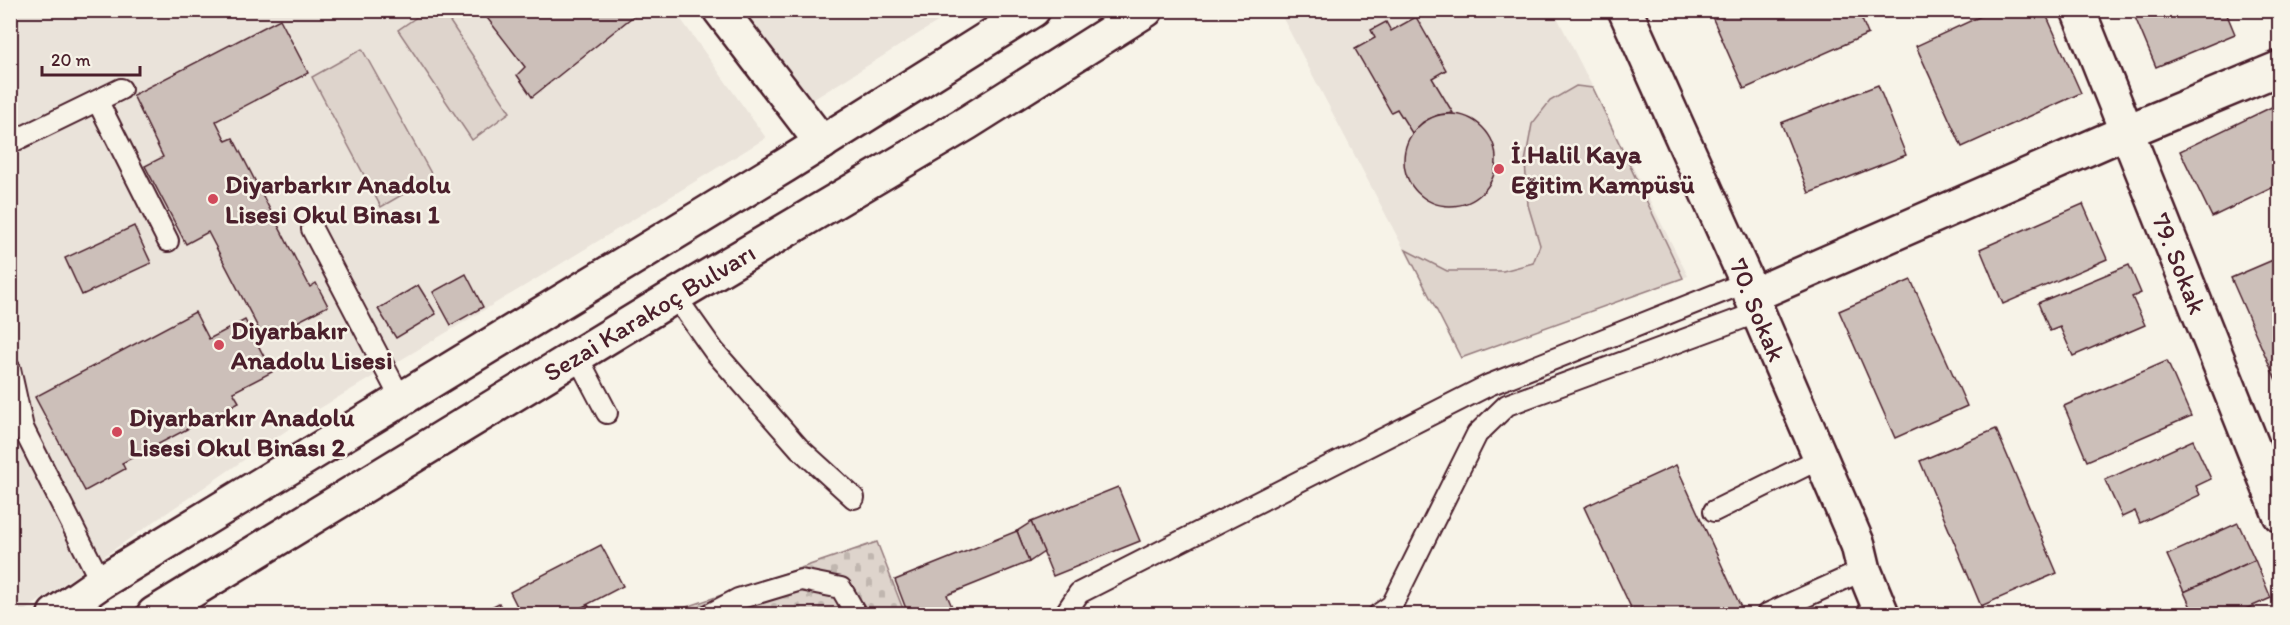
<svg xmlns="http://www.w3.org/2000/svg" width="2290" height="625" font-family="Itim,sans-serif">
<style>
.built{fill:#eae3da}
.grass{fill:#ded4cc;stroke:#947a7c;stroke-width:1.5}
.cemetery{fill:url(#cemetery-stones);stroke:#947a7c;stroke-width:1.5}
.building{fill:#ccbfb9;stroke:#4a1f2b;stroke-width:1.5}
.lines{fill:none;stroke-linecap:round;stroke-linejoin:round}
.lane-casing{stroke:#4a1f2b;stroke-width:24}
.street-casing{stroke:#4a1f2b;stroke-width:38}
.secondary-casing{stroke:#4a1f2b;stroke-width:38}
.lane{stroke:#f7f3e8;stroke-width:20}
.street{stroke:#f7f3e8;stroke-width:33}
.secondary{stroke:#f7f3e8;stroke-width:33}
.poi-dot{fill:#d1495b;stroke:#f7f3e8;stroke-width:2}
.labels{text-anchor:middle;stroke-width:5;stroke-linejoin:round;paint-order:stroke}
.poi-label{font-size:26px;font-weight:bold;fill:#4a1f2b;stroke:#f7f3e8;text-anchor:start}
.street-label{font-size:26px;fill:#4a1f2b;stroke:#f7f3e8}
</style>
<defs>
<pattern id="cemetery-stones" width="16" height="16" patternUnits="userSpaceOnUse" patternTransform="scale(1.5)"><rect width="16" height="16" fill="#ded4cc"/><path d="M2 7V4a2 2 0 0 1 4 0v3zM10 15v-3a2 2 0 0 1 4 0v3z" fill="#c0b6af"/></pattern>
</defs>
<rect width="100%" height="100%" fill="#f7f3e8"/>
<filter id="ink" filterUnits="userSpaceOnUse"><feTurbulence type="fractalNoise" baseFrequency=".0167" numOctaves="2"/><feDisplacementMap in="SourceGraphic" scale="12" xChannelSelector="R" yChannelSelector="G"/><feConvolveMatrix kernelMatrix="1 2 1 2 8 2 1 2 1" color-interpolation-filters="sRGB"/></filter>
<g filter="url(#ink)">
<!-- built -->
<g class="built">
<path d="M 10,11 L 675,11 L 766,138 L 541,276 L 312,413 L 20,614 L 11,614 Z"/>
<path d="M 738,11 L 955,11 L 806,104 Z"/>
<path d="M 1279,11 L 1554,11 L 1688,276 L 1461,358 Z"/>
</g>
<!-- grass -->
<g class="grass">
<path d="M 427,10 L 443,11 L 510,112 L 472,140 L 398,30 Z"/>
<path d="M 362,49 L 433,177 L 381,207 L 312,77 Z"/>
<path d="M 1576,86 L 1593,88 L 1683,278 L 1461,358 L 1406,250 L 1447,271 L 1503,271 L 1533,263 L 1540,245 L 1528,205 L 1525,162 L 1532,124 L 1550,101 Z"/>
</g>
<!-- cemetery -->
<path class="cemetery" d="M 877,542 L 905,614 L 666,614 Z"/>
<!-- building -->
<g class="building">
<path d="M 481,10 L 641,10 L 532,97 L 517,75 L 525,67 Z"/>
<path d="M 1709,10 L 1858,10 L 1868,34 L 1744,89 Z"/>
<path d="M 1994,10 L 2044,10 L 2081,93 L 1962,147 L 1916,46 Z"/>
<path d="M 2132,10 L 2225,10 L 2235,34 L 2156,67 Z"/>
<path d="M 1416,17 L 1446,70 L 1432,78 L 1453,113 L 1438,115 L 1423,122 L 1412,133 L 1397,109 L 1391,112 L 1355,49 L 1375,38 L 1371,30 L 1386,22 L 1391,31 Z"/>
<path d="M 280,19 L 308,73 L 216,121 L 226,141 L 233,138 L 310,287 L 316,283 L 328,306 L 264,339 L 208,232 L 186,244 L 145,166 L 163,157 L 133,95 Z"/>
<path d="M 1878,85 L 1906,155 L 1809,193 L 1781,123 Z"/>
<path d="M 2280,103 L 2280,184 L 2212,217 L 2180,151 Z"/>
<circle cx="1450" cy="160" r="46"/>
<path d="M 2083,204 L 2107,259 L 2003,304 L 1980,249 Z"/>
<path d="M 134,226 L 151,263 L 82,295 L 65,258 Z"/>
<path d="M 2280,257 L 2280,389 L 2231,278 Z"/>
<path d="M 2129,265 L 2141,293 L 2132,297 L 2145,325 L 2073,356 L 2060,327 L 2050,331 L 2038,303 Z"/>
<path d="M 466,274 L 483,307 L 451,325 L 433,292 Z"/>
<path d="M 1911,280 L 1967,406 L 1895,438 L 1839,311 Z"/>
<path d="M 418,285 L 436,314 L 396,338 L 378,309 Z"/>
<path d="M 195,312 L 209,339 L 245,320 L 272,372 L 233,392 L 239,402 L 122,463 L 125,469 L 85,491 L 35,397 Z"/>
<path d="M 2167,361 L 2191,416 L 2087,461 L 2064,406 Z"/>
<path d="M 1996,429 L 2057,573 L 1981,606 L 1920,461 Z"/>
<path d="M 2193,440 L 2211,479 L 2196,486 L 2200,495 L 2140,523 L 2135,511 L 2122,517 L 2105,480 Z"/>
<path d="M 1676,465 L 1744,614 L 1634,614 L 1584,507 Z"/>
<path d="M 1118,487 L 1140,541 L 1053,576 L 1031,522 Z"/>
<path d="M 1031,522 L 1044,552 L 1029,562 L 1017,531 Z"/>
<path d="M 2238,523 L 2255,560 L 2184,592 L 2167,555 Z"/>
<path d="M 1017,531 L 1029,562 L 947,595 L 955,614 L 908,614 L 895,580 Z"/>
<path d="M 601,545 L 623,586 L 569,614 L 521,614 L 510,592 Z"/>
<path d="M 2255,560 L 2271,598 L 2234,614 L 2194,614 L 2184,592 Z"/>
<path d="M 499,603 L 504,614 L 477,614 Z"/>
<path d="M 588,605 L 594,614 L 569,614 Z"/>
</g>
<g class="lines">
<defs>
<g id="lane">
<path d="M 98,102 L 168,241"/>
<path d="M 10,143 L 121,89"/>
<path d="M 312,229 L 401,399"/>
<path d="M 675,296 L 714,351 L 799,448 L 854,498"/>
<path d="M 577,356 L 607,413"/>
<path d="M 10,369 L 23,428 L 101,582"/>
<path d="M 1714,511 L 1821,458"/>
<path d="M 710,614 L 738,599 L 801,580 L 841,588 L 856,614"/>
<path d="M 1065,614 L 1079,593 L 1489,385 L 1747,282"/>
<path d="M 1379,614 L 1392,605 L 1477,434 L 1507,405 L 1759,312"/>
<path d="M 1767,614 L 1864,570"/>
</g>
<g id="street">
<path d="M 720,10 L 822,143"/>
<path id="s1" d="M 1625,10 L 1747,282 L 1751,296 L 1858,545 L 1864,570 L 1882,614"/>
<path id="s2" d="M 2078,10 L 2280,515"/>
<path d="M 1751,296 L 2128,131 L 2280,68"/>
</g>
<g id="secondary">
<path d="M 55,614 L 101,582 L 786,165 L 1033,10"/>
<path id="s3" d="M 154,614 L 675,296 L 967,123 L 1146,10"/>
</g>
</defs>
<!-- lane casing -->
<use href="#lane" class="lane-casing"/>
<!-- street casing -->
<use href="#street" class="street-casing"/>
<!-- secondary casing -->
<use href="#secondary" class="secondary-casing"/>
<!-- lane -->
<use href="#lane" class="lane"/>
<!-- street -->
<use href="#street" class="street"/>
<!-- secondary -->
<use href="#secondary" class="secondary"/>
</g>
</g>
<!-- markers -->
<g class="poi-dot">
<circle cx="1499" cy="169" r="6"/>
<circle cx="213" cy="199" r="6"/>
<circle cx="219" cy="345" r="6"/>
<circle cx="117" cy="432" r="6"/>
</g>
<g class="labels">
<!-- poi labels -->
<g class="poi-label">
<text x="1511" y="163">İ.Halil Kaya<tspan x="1511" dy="30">Eğitim Kampüsü</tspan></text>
<text x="225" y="193">Diyarbarkır Anadolu<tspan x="225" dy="30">Lisesi Okul Binası 1</tspan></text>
<text x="231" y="339">Diyarbakır<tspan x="231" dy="30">Anadolu Lisesi</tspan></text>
<text x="129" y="426">Diyarbarkır Anadolu<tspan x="129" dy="30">Lisesi Okul Binası 2</tspan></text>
</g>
<!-- street labels -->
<g class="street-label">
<text dy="9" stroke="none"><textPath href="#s2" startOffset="273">79. Sokak</textPath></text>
<text dy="9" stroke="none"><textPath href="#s1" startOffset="328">70. Sokak</textPath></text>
<text dy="9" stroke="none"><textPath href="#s3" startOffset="580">Sezai Karakoç Bulvarı</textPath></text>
</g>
</g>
<!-- margin -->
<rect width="2290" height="625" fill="none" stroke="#f7f3e8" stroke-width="36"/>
<rect x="18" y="18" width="2254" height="589" fill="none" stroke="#4a1f2b" stroke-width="2" filter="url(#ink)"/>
<!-- scale -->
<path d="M42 66v9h98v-9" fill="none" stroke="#4a1f2b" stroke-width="3"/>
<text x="51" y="66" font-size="18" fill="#4a1f2b" stroke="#f7f3e8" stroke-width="4.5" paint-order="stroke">20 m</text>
</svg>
